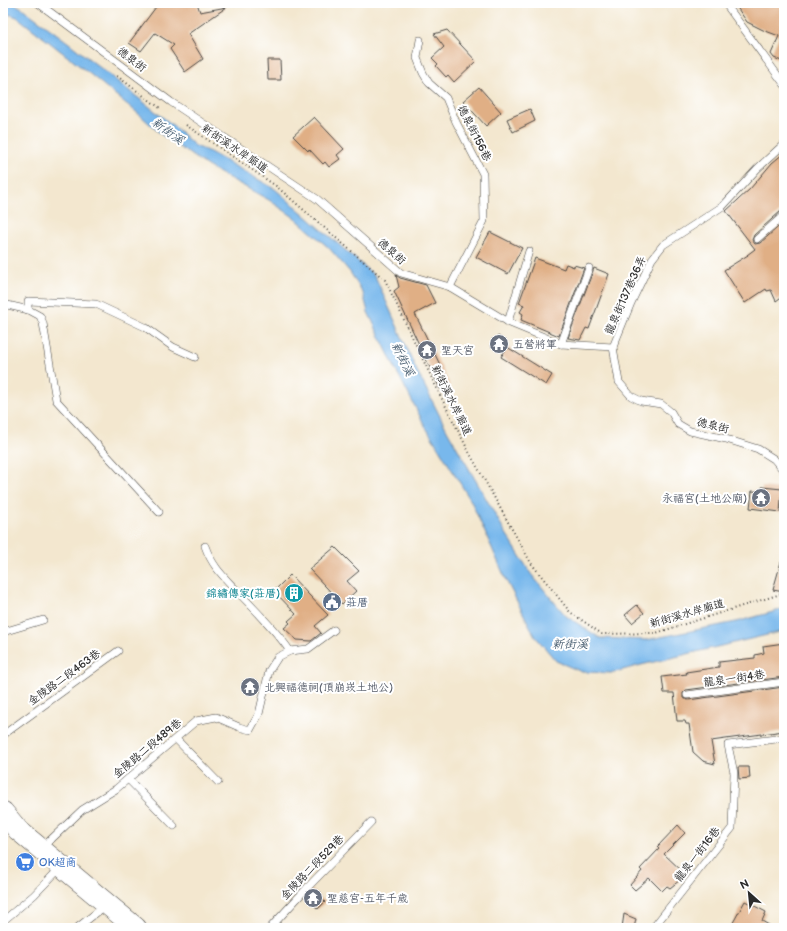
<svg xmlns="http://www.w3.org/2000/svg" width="787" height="931" font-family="'Balsamiq Sans','LXGW WenKai TC',sans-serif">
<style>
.water{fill:#78b8ec;stroke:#52728c}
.building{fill:#e0af85}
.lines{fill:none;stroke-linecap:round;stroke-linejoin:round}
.lane-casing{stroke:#494744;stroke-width:8}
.secondary-casing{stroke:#494744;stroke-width:22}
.path{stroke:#494744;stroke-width:2;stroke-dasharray:1 3;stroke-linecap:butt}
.lane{stroke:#fff;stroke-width:7}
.secondary{stroke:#fff;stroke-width:21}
.labels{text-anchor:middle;stroke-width:4;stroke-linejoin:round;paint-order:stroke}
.street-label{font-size:11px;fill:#2b2b2b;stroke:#fff}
.worship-label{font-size:11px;fill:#5b616d;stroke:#fff;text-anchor:start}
.culture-label{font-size:11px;fill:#0d838f;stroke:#fff;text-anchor:end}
.service-label{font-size:11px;fill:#4e5e75;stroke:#fff;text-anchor:start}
.shop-label{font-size:11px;fill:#366cbe;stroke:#fff;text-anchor:start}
.water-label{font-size:12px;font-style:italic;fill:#465c6f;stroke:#fff}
</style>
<rect width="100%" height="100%" fill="#fff"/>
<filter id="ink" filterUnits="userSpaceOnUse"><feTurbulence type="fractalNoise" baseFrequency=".025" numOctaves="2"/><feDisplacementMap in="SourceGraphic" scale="8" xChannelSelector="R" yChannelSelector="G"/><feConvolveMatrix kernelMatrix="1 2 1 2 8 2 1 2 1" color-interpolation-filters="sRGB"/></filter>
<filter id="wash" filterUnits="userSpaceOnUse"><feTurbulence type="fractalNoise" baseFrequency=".012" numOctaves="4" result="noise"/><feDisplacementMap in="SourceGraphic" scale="16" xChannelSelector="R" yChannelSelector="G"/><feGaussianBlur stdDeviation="0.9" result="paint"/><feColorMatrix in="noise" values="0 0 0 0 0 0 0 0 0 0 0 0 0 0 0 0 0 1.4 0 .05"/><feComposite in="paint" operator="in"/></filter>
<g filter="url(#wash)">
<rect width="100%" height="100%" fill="#f3e7cf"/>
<!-- water -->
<path class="water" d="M 3,3 L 13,3 L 22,8 L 69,43 L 175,127 L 195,146 L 210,152 L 275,189 L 375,276 L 417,371 L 447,430 L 504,530 L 531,574 L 566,616 L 600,638 L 646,640 L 736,622 L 784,609 L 784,631 L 637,666 L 612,673 L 582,672 L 556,661 L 535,636 L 507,582 L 471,501 L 425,426 L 396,370 L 368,312 L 363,293 L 350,272 L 329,248 L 295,218 L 269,200 L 209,167 L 163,136 L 140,115 L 90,74 L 17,17 L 3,12 Z"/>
<g id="blocks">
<!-- building -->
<g class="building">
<path d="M 159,3 L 197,3 L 200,12 L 227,7 L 188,34 L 203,59 L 185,72 L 170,49 L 174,45 L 155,33 L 141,51 L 129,43 Z"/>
<path d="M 734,3 L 784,3 L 784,62 L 774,58 L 771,54 L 779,36 L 763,30 L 747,22 Z"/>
<path d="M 447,30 L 476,61 L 454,82 L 448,75 L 446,77 L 436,66 L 438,64 L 432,58 L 444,47 L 434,34 Z"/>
<path d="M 267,60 L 280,60 L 281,80 L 268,80 Z"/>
<path d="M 479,87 L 501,112 L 486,126 L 463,101 Z"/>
<path d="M 530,109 L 535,121 L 513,132 L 507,119 Z"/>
<path d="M 314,117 L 344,149 L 337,155 L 340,159 L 329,167 L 325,162 L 323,164 L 309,149 L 308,151 L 293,136 Z"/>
<path d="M 784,153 L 784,210 L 781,211 L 754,235 L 752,240 L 755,244 L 760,243 L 784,222 L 784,295 L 776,301 L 771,290 L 767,291 L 766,289 L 745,303 L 724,270 L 748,255 L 747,255 L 755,249 L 726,211 L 750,189 L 772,163 Z"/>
<path d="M 490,232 L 522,248 L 508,274 L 476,257 Z"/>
<path d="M 535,258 L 564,269 L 566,264 L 574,267 L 574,265 L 584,268 L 559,336 L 521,320 L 523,314 L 520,312 L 524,305 L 519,303 Z"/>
<path d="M 594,268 L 609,274 L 589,329 L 586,328 L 580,340 L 568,338 Z"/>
<path d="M 396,275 L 400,278 L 426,285 L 435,303 L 415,314 L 450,385 L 440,389 L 394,291 L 399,287 Z"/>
<path d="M 498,336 L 507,342 L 500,351 L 491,346 Z"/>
<path d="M 507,347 L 552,375 L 546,385 L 501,357 Z"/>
<path d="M 762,487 L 782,489 L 780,512 L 750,508 L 752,491 L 762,492 Z"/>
<path d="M 335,547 L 359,571 L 347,581 L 356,591 L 342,604 L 309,569 Z"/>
<path d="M 781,562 L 784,563 L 784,592 L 773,590 Z"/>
<path d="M 290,575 L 328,615 L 315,626 L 321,633 L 311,641 L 297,640 L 284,628 L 290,623 L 288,621 L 296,614 L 274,591 Z"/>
<path d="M 637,605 L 644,613 L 632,623 L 625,615 Z"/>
<path d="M 784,643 L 784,677 L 686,690 L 683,693 L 683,698 L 688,700 L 784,687 L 784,731 L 711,741 L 715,764 L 703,761 L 693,752 L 689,724 L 686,724 L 685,721 L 677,721 L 674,693 L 664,693 L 662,677 L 687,674 L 686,672 L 719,667 L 719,662 L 755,658 L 755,655 L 764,653 L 763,646 Z"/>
<path d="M 738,767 L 749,767 L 750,778 L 739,779 Z"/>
<path d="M 678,825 L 685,833 L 664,854 L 682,871 L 676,877 L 680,880 L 670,888 L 667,886 L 662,891 L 649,878 L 635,890 L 630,885 L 642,871 L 640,869 L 659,849 L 657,847 Z"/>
<path d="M 312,890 L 325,902 L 318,909 L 305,897 Z"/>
<path d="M 745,901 L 766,912 L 762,921 L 774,928 L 730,928 Z"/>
<path d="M 624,914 L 636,919 L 634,928 L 622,928 Z"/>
</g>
</g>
</g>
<g filter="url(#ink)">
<use href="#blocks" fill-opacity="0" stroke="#494744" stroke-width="1"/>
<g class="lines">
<defs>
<g id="lane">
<path d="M 38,3 L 171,102 L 317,199 L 401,273 L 450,287 L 510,323 L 561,344 L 613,347"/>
<path d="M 725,3 L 784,84"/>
<path d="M 420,40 L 417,58 L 423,73 L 429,83 L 446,98 L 456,122 L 483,174 L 484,221 L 450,287"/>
<path d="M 757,239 L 784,215"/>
<path d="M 3,304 L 29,310 L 40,316 L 43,323 L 56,400 L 159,512"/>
<path d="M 28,310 L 28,301 L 96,304 L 145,327 L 173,347 L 195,357"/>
<path d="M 508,322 L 529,251"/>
<path d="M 561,344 L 589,268"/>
<path d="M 613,347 L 631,303 L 652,259 L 663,245 L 723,206 L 757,169 L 784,144"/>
<path d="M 613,347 L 619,382 L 631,396 L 641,401 L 661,404 L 671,412 L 678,424 L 690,431 L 726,439 L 758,449 L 774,459 L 784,471"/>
<path d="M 3,632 L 43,620"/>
<path d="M 290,651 L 308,649 L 334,630"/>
<path d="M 687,695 L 784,682"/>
<path d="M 3,735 L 118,651"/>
<path d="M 176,739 L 218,782"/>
<path d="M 128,779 L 174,826"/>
<path d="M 42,848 L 82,810 L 116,789 L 196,721 L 216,717 L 239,727 L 250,730 L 259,714 L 269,671 L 278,657 L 290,651 C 275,629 255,610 237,591 C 223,576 212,566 205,546"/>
<path d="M 3,921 L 34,895 L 61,867"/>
<path d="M 77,928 L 105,906"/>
<path d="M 270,928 L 306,889 L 371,822"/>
<path d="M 653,928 L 732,828 L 734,773 L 728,745 L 784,738"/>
</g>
<path id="secondary" d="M 3,812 L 18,830 L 136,928"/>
</defs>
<!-- lane casing -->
<use href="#lane" class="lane-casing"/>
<!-- secondary casing -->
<use href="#secondary" class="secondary-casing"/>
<!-- path -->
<g class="path">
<path d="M 117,76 L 160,108"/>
<path d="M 186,125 L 276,186 L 385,280 L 439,393 L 470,454 L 531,563 L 570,612 L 602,634 L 656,633 L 784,593"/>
</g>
<!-- lane -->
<use href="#lane" class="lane"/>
<!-- secondary -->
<use href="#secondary" class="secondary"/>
</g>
</g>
<!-- icons -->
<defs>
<symbol id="temple-disc" viewBox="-11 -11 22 22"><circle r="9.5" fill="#6b7280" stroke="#fff"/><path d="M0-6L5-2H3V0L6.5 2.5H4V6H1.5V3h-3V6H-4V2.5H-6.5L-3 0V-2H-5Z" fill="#fff"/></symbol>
<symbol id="building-disc" viewBox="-11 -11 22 22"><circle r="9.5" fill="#0f9aa8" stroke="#fff"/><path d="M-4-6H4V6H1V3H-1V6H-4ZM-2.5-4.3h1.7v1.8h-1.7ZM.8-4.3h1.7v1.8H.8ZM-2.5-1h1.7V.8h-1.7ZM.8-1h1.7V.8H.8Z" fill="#fff"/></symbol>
<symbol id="civic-disc" viewBox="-11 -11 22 22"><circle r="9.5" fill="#5c6f8a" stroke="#fff"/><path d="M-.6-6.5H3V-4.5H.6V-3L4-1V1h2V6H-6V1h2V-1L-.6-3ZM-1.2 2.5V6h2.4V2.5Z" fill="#fff"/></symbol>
<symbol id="supermarket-disc" viewBox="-11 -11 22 22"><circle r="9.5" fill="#3f7fe0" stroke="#fff"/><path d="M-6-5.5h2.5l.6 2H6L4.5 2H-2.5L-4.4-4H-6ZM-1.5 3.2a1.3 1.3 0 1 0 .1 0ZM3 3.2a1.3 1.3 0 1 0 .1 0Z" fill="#fff"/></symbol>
</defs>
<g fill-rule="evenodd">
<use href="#temple-disc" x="488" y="333" width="22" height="22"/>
<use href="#temple-disc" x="416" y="339" width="22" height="22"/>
<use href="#temple-disc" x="750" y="487" width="22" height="22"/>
<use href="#building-disc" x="283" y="582" width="22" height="22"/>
<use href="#civic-disc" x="321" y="591" width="22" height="22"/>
<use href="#temple-disc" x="239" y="676" width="22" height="22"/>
<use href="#supermarket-disc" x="14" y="851" width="22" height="22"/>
<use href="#temple-disc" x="302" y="887" width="22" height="22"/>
</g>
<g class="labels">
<!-- street labels -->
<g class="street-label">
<text transform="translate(132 59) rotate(37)" y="4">德泉街</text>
<text transform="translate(475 133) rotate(63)" y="4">德泉街156巷</text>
<text transform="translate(235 148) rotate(34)" y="4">新街溪水岸廊道</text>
<text transform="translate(392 251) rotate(41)" y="4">德泉街</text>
<text transform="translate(625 295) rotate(-66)" y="4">龍泉街137巷36弄</text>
<text transform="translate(452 400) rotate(64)" y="4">新街溪水岸廊道</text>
<text transform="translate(713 425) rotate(14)" y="4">德泉街</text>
<text transform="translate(687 613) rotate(-16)" y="4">新街溪水岸廊道</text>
<text transform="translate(64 677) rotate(-36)" y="4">金陵路二段463巷</text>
<text transform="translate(734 678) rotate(-8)" y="4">龍泉一街4巷</text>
<text transform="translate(147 748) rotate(-40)" y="4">金陵路二段489巷</text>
<text transform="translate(697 854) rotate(-52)" y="4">龍泉一街16巷</text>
<text transform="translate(312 867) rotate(-46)" y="4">金陵路二段529巷</text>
</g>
<!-- worship labels -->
<g class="worship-label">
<text x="513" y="348">五營將軍</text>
<text x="441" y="354">聖天宮</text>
<text x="747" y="502" text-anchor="end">永福宮(土地公廟)</text>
<text x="264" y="691">北興福德祠(頂崩崁土地公)</text>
<text x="327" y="902">聖慈宮-五年千歲</text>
</g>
<!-- culture labels -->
<g class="culture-label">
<text x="280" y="597">錦繡傳家(莊厝)</text>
</g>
<!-- service labels -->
<g class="service-label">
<text x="346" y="606">莊厝</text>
</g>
<!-- shop labels -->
<g class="shop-label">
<text x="39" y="866">OK超商</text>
</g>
<!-- water labels -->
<g class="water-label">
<text transform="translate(168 131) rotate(36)" y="4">新街溪</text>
<text transform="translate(403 359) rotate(64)" y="4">新街溪</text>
<text x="570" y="648">新街溪</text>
</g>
</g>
<!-- margin -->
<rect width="787" height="931" fill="none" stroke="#fff" stroke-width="16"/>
<!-- north arrow -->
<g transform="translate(749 893) rotate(333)" stroke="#ffffff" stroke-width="3" paint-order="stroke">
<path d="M0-3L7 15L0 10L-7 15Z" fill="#2b2b2b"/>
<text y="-6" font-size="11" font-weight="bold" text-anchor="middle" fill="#2b2b2b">N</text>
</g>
</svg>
